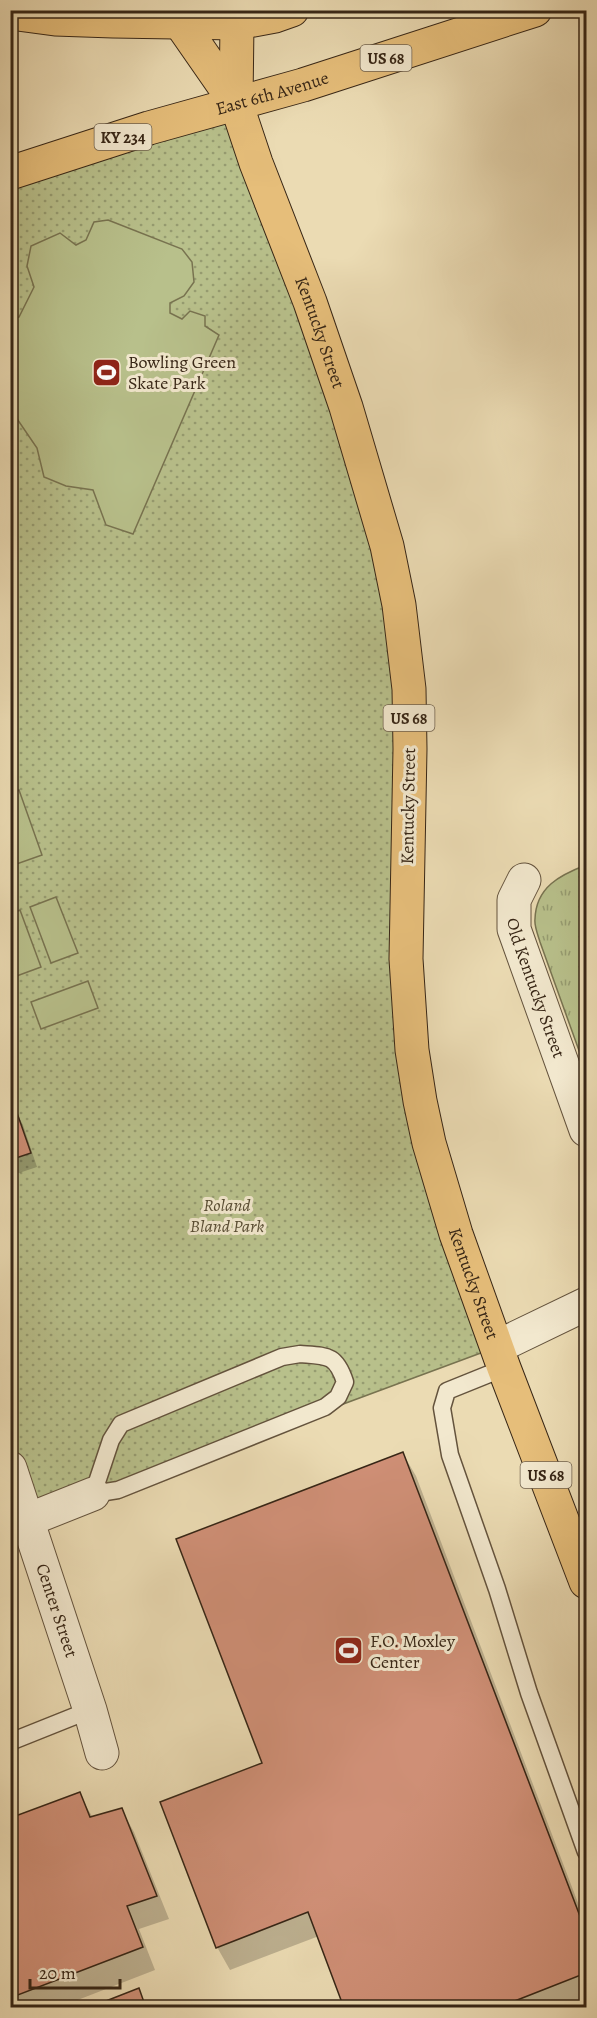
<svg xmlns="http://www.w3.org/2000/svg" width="597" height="2018" font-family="Alegreya,serif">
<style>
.grass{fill:url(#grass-tufts);stroke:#787350;stroke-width:1.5}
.park{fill:url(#park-dots);stroke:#787350;stroke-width:1.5}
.garden{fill:#b8c08b;stroke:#787350;stroke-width:1.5}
.shadow{fill:#0003}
.building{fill:#cf8f76;stroke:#372616;stroke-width:1.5}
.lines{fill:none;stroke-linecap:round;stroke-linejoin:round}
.service-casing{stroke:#64533d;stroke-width:19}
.minor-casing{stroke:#64533d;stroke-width:35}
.primary-casing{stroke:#372616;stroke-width:35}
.service{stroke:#f2e8ce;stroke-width:16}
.minor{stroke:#f2e8ce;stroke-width:33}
.primary{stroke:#e6be7a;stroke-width:33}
.labels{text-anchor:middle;stroke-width:6;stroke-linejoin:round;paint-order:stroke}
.shield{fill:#f2e8ce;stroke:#6f604d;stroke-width:1.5}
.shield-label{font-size:16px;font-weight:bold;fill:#372616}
.street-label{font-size:18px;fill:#372616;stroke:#f2e8ce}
.poi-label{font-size:18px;fill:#372616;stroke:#f2e8ce;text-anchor:start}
.park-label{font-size:18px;font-style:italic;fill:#574c33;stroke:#f2e8ce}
</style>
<defs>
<pattern id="grass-tufts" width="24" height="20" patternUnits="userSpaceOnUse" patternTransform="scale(1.5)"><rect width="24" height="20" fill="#b8c08b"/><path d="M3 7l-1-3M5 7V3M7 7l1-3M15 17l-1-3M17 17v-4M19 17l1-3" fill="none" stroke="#969c71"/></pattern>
<pattern id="park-dots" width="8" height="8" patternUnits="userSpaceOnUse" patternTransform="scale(1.5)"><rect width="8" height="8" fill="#b8c08b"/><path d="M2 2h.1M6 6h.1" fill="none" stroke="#969c71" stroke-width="1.8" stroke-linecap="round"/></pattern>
</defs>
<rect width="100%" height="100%" fill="#ebdbb3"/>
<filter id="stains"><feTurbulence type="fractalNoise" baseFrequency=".00333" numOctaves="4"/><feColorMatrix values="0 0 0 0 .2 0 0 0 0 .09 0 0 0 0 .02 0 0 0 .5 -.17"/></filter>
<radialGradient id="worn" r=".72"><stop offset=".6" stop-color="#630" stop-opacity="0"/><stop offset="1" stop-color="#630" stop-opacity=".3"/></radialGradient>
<!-- grass -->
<path class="grass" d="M 586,865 L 586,1070 L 540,942 C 538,935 534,926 535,919 C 536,887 560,875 586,865 Z"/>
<!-- park -->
<path class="park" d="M 236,103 L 392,566 L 420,1101 L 497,1347 L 28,1521 L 11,1470 L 11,173 Z"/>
<!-- garden -->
<g class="garden">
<path d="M 108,220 L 182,249 L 192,262 L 194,282 L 184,296 L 170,303 L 170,313 L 182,319 L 190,311 L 205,316 L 205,326 L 219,335 L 133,534 L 106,525 L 93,490 L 66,486 L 44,477 L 37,448 L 11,410 L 11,318 L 19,317 L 34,287 L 27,266 L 31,246 L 60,233 L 76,245 L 86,240 L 94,222 Z"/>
<path d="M 19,790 L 42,855 L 11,866 L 11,793 Z"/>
<path d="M 56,897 L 78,953 L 51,963 L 30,907 Z"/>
<path d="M 20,910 L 41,967 L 14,977 L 11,966 L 11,914 Z"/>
<path d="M 88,981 L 98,1008 L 41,1029 L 31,1002 Z"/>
</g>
<!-- shadow -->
<g class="shadow">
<path d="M 16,1112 L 23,1125 L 37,1167 L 10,1176 L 10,1114 Z"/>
<path d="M 403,1454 L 416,1476 L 586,1924 L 586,2000 L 568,2008 L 346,2008 L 319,1936 L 230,1970 L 217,1947 L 264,1764 Z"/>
<path d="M 79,1794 L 93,1818 L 121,1809 L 134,1832 L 169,1919 L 139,1929 L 155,1970 L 57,2008 L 10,2008 L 10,1820 Z"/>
</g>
<!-- building -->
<g class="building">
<path d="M 16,1110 L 31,1153 L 10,1160 L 10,1112 Z"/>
<path d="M 403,1452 L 586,1932 L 586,1973 L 497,2008 L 344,2008 L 308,1912 L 216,1948 L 160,1802 L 262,1763 L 176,1539 Z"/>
<path d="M 80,1792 L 90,1817 L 122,1808 L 157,1896 L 127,1906 L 143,1947 L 10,1998 L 10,1818 Z"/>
<path d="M 139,1988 L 146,2008 L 88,2008 Z"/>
<path d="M 184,2001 L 187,2008 L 168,2008 Z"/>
</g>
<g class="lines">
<defs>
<g id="service">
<path d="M 300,1354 C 327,1356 336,1354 345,1382 L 338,1397 L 325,1407 L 118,1490 L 93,1494 L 111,1440 L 121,1424 L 282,1357 Z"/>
<path d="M 504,1368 L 447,1391 L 442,1408 L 450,1455 L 497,1589 L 529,1693 L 586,1852"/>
<path d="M 10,1742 L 90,1710"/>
</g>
<g id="minor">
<path id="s1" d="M 524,880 L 514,900 L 514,929 L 586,1130"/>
<path d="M 497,1347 L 586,1304"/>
<path id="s2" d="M 10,1468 L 90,1710 L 102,1753"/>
<path d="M 10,1527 L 93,1494"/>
</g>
<g id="primary">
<path id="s3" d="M 175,10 L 179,21 L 236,103 L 256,163 L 310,302 L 346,407 L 387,546 L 399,605 L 409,689 L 410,749 L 406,959 L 412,1050 L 420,1101 L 429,1143 L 456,1234 L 504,1368 L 586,1582"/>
<path d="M 232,10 L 237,23 L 236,103"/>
<path d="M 10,13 L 55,19 L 113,21 L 237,23 L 275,16 L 292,10"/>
<path id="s4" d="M 10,173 L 149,128 L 303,85 L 535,10"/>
</g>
</defs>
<!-- service casing -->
<use href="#service" class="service-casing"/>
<!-- minor casing -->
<use href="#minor" class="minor-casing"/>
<!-- primary casing -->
<use href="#primary" class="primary-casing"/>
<!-- service -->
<use href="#service" class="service"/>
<!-- minor -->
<use href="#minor" class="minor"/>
<!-- primary -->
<use href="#primary" class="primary"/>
</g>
<!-- icons -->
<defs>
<symbol id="stadium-square" viewBox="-11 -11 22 22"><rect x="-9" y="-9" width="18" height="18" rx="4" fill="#8f2418" stroke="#f2e8ce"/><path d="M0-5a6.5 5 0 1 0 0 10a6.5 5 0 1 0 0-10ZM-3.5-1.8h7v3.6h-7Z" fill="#fff"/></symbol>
</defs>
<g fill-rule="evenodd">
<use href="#stadium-square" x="90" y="356" width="33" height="33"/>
<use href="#stadium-square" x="332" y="1634" width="33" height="33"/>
</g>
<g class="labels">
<!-- shield labels -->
<g class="shield">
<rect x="360.5" y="45" width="51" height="26" rx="4.5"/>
<rect x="94.5" y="124" width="57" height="26" rx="4.5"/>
<rect x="383.5" y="705" width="51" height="26" rx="4.5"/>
<rect x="520.5" y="1462" width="51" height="26" rx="4.5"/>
</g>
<g class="shield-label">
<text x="386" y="64">US 68</text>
<text x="123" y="143">KY 234</text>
<text x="409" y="724">US 68</text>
<text x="546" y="1481">US 68</text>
</g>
<!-- street labels -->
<g class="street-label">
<text dy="6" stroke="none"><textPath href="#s4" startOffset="274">East 6th Avenue</textPath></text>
<text dy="6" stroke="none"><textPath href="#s3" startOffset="356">Kentucky Street</textPath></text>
<text transform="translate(408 806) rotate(-89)" y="6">Kentucky Street</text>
<text dy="6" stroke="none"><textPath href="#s1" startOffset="114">Old Kentucky Street</textPath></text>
<text dy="6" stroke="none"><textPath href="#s3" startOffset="1328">Kentucky Street</textPath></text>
<text dy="6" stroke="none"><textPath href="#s2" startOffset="150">Center Street</textPath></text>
</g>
<!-- poi labels -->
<g class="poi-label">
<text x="128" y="368">Bowling Green<tspan x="128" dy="21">Skate Park</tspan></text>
<text x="370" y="1647">F.O. Moxley<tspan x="370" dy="21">Center</tspan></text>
</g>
<!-- park labels -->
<g class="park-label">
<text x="227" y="1211">Roland<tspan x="227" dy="21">Bland Park</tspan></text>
</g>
</g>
<!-- margin -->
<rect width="597" height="2018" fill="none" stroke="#ebdbb3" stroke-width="36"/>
<rect x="12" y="12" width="573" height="1994" fill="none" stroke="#372616" stroke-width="3"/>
<rect x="18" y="18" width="561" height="1982" fill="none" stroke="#372616" stroke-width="1.5"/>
<!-- scale -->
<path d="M30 1979v9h90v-9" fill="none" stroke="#372616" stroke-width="3"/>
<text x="39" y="1979" font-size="18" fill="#372616" stroke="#f2e8ce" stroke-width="4.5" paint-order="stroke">20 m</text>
<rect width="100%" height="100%" filter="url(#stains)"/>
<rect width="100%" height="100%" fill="url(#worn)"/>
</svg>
